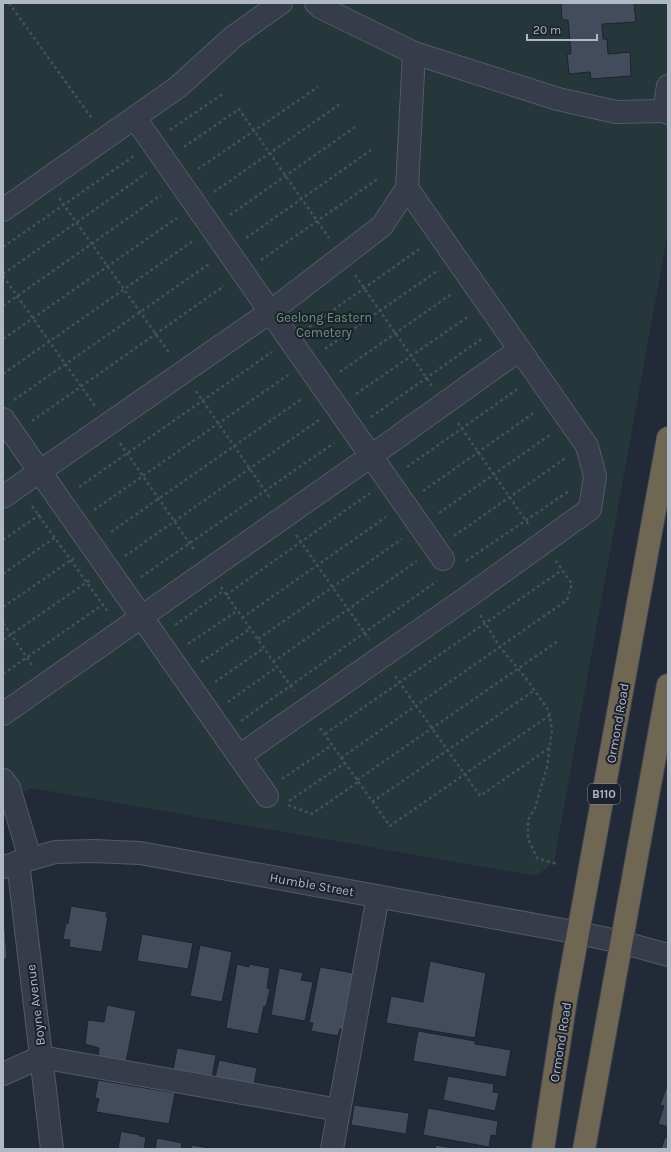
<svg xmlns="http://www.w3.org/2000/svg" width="671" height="1152" font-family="Karla,sans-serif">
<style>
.green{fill:#25373a}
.building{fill:#434c5d;stroke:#1d2330}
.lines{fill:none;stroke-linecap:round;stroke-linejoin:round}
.minor-casing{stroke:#535a67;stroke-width:24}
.highway-casing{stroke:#404754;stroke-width:24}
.path{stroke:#425257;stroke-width:2.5;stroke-dasharray:3 3;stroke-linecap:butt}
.minor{stroke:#363c49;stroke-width:22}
.highway{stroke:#6f6653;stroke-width:22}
.labels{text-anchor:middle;stroke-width:4;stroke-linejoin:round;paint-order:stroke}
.shield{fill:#1b212d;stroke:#838a97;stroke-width:1}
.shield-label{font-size:12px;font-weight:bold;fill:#b0b7c5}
.park-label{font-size:13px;fill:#689576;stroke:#1b212d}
.street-label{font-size:13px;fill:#b0b7c5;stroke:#1b212d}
</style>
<rect width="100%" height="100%" fill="#222a38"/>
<!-- green -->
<path class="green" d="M 3,3 L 668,3 L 668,231 L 554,862 L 536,876 L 31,788 L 3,800 Z"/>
<!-- building -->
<g class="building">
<path d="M 561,3 L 634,3 L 636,22 L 602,24 L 603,39 L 607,39 L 608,54 L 630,52 L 631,76 L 591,79 L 590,72 L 569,74 L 567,54 L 571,54 L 568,20 L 562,20 Z"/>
<path d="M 71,906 L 107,912 L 106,917 L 108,917 L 102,952 L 69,947 L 70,940 L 63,939 L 66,923 L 68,924 Z"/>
<path d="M 3,929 L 5,929 L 7,958 L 3,960 Z"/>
<path d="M 142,934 L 193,943 L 188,969 L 137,961 Z"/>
<path d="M 200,945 L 232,952 L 222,1002 L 190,996 Z"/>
<path d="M 430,961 L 486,973 L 475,1038 L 386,1023 L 391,996 L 423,1002 Z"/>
<path d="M 237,964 L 249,967 L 249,964 L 270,968 L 267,988 L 270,989 L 266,1007 L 264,1006 L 258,1034 L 226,1028 Z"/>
<path d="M 320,967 L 353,973 L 343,1029 L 340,1029 L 338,1036 L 311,1031 L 313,1023 L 309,1023 Z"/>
<path d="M 279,968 L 303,973 L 301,980 L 313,982 L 305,1021 L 271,1015 Z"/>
<path d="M 107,1005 L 136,1011 L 126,1062 L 98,1057 L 99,1048 L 85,1044 L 88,1020 L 104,1022 Z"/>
<path d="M 418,1031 L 475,1041 L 475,1044 L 511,1050 L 506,1077 L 413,1061 Z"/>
<path d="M 177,1048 L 216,1055 L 211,1083 L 172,1076 Z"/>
<path d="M 219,1060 L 257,1068 L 253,1090 L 214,1082 Z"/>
<path d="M 448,1076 L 494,1084 L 493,1092 L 499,1093 L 495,1111 L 443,1100 Z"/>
<path d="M 98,1080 L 175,1093 L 169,1124 L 96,1112 L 99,1099 L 95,1098 Z"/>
<path d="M 667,1086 L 668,1086 L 668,1127 L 658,1124 L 664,1106 L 660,1105 Z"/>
<path d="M 354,1105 L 409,1113 L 406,1134 L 351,1125 Z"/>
<path d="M 428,1108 L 498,1121 L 496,1136 L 491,1135 L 489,1147 L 423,1135 Z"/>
<path d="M 119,1131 L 140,1135 L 140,1136 L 146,1137 L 144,1149 L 118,1149 L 121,1131 Z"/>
<path d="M 665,1137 L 668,1139 L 668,1149 L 661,1149 Z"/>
<path d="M 157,1138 L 182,1143 L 181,1149 L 155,1149 Z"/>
<path d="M 192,1145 L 215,1149 L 191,1149 Z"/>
<path d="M 436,1145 L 457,1149 L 435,1149 Z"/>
</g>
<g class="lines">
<defs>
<g id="minor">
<path d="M 316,3 L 320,7 L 414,53 L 558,99 L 616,112 L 664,111"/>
<path d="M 668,86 L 664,111 L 668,113"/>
<path d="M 135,118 L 443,559"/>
<path d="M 3,210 L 178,87 L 233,37 L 281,3"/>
<path d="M 3,419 L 239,756 L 469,596 L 590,509 L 595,476 L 587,446 L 407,188"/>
<path d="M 3,497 L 270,312 L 382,226 L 407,188 L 414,53"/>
<path d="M 3,714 L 371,456 L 519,350"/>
<path d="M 239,756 L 267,796"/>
<path d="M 3,780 L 9,788 L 30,858"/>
<path d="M 18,862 L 52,1149"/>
<path d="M 3,867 L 55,852 L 94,851 L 140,853 L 579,933 L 621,942 L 668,955"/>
<path d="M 3,1074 L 41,1057 L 339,1110"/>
<path d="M 332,1149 L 378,896"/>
</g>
<g id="highway">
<path d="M 543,1149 L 566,999 L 668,438"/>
<path d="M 584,1149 L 668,685"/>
</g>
</defs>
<!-- minor casing -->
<use href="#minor" class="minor-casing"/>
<!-- highway casing -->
<use href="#highway" class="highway-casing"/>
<!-- path -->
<g class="path">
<path d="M 9,3 L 93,120"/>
<path d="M 170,130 L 224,93"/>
<path d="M 184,147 L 239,109 L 329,238"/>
<path d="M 198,169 L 318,87"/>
<path d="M 214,192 L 340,104"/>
<path d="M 59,198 L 170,354"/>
<path d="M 230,215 L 355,127"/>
<path d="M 246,238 L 371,150"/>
<path d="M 3,247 L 134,156"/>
<path d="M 261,260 L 379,178"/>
<path d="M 3,274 L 147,173"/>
<path d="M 355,275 L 432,386"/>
<path d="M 3,276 L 95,406"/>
<path d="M 3,306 L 161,195"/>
<path d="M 309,327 L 421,248"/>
<path d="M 3,339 L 177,218"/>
<path d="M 325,349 L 437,271"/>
<path d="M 340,372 L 453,293"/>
<path d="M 3,374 L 193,241"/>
<path d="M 196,391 L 270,498"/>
<path d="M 356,394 L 469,316"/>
<path d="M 14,400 L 209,264"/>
<path d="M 371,417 L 483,338"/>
<path d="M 32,421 L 224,286"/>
<path d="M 458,423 L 529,525"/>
<path d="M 120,443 L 195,551"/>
<path d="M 407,467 L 519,388"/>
<path d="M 79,487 L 272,352"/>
<path d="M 423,491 L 535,412"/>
<path d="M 32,506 L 108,612"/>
<path d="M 94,510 L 288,375"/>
<path d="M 439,513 L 551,434"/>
<path d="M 111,532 L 303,398"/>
<path d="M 296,535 L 369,639"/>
<path d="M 454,536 L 567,457"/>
<path d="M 3,540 L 42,513"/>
<path d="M 125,556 L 319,420"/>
<path d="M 466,561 L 569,491"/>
<path d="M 3,574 L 57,536"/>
<path d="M 141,577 L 334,443"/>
<path d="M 221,587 L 294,691"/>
<path d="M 226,595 L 370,493"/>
<path d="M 3,607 L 74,558"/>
<path d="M 480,615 L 500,647 L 528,681 L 549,711 L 552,730 L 547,767 L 535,808 L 528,820 L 528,839 L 537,858 L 557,864"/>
<path d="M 242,618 L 386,517"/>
<path d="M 3,623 L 32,665"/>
<path d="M 175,625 L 223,591"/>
<path d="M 258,639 L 402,539"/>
<path d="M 3,640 L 90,580"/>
<path d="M 188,644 L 237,611"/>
<path d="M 201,662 L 250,629"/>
<path d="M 273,662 L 417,561"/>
<path d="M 3,674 L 105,603"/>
<path d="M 395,676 L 480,796 L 549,748"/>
<path d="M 215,682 L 264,648"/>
<path d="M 228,702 L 277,667"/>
<path d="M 241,721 L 437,581"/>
<path d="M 320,728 L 390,826 L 550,715"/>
<path d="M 325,734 L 562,570"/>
<path d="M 341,758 L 567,600 L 572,584 L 556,561"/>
<path d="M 282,779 L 332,745"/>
<path d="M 357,780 L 558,641"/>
<path d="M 289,801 L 345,763"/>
<path d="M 372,802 L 535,690"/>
<path d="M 288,805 L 312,814 L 358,782"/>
</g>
<!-- minor -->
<use href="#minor" class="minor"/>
<!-- highway -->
<use href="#highway" class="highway"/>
</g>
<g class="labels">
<!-- shield labels -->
<rect class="shield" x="588" y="784" width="32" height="20" rx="3"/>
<g class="shield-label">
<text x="604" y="798">B110</text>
</g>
<!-- park labels -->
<g class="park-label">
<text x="324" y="322">Geelong Eastern<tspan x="324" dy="15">Cemetery</tspan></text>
</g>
<!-- street labels -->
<g class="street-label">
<text transform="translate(617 723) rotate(-80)" y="5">Ormond Road</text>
<text transform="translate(312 884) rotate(10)" y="5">Humble Street</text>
<text transform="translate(35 1005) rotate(-97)" y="5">Boyne Avenue</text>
<text transform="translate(560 1042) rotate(-81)" y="5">Ormond Road</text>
</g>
</g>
<!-- border -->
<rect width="671" height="1152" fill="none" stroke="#b0b7c5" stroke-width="8"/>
<!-- scale -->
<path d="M527 34v6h70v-6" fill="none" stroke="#b0b7c5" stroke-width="2"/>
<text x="533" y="34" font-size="12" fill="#b0b7c5" stroke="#1b212d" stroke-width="3" paint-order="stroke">20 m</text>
</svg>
